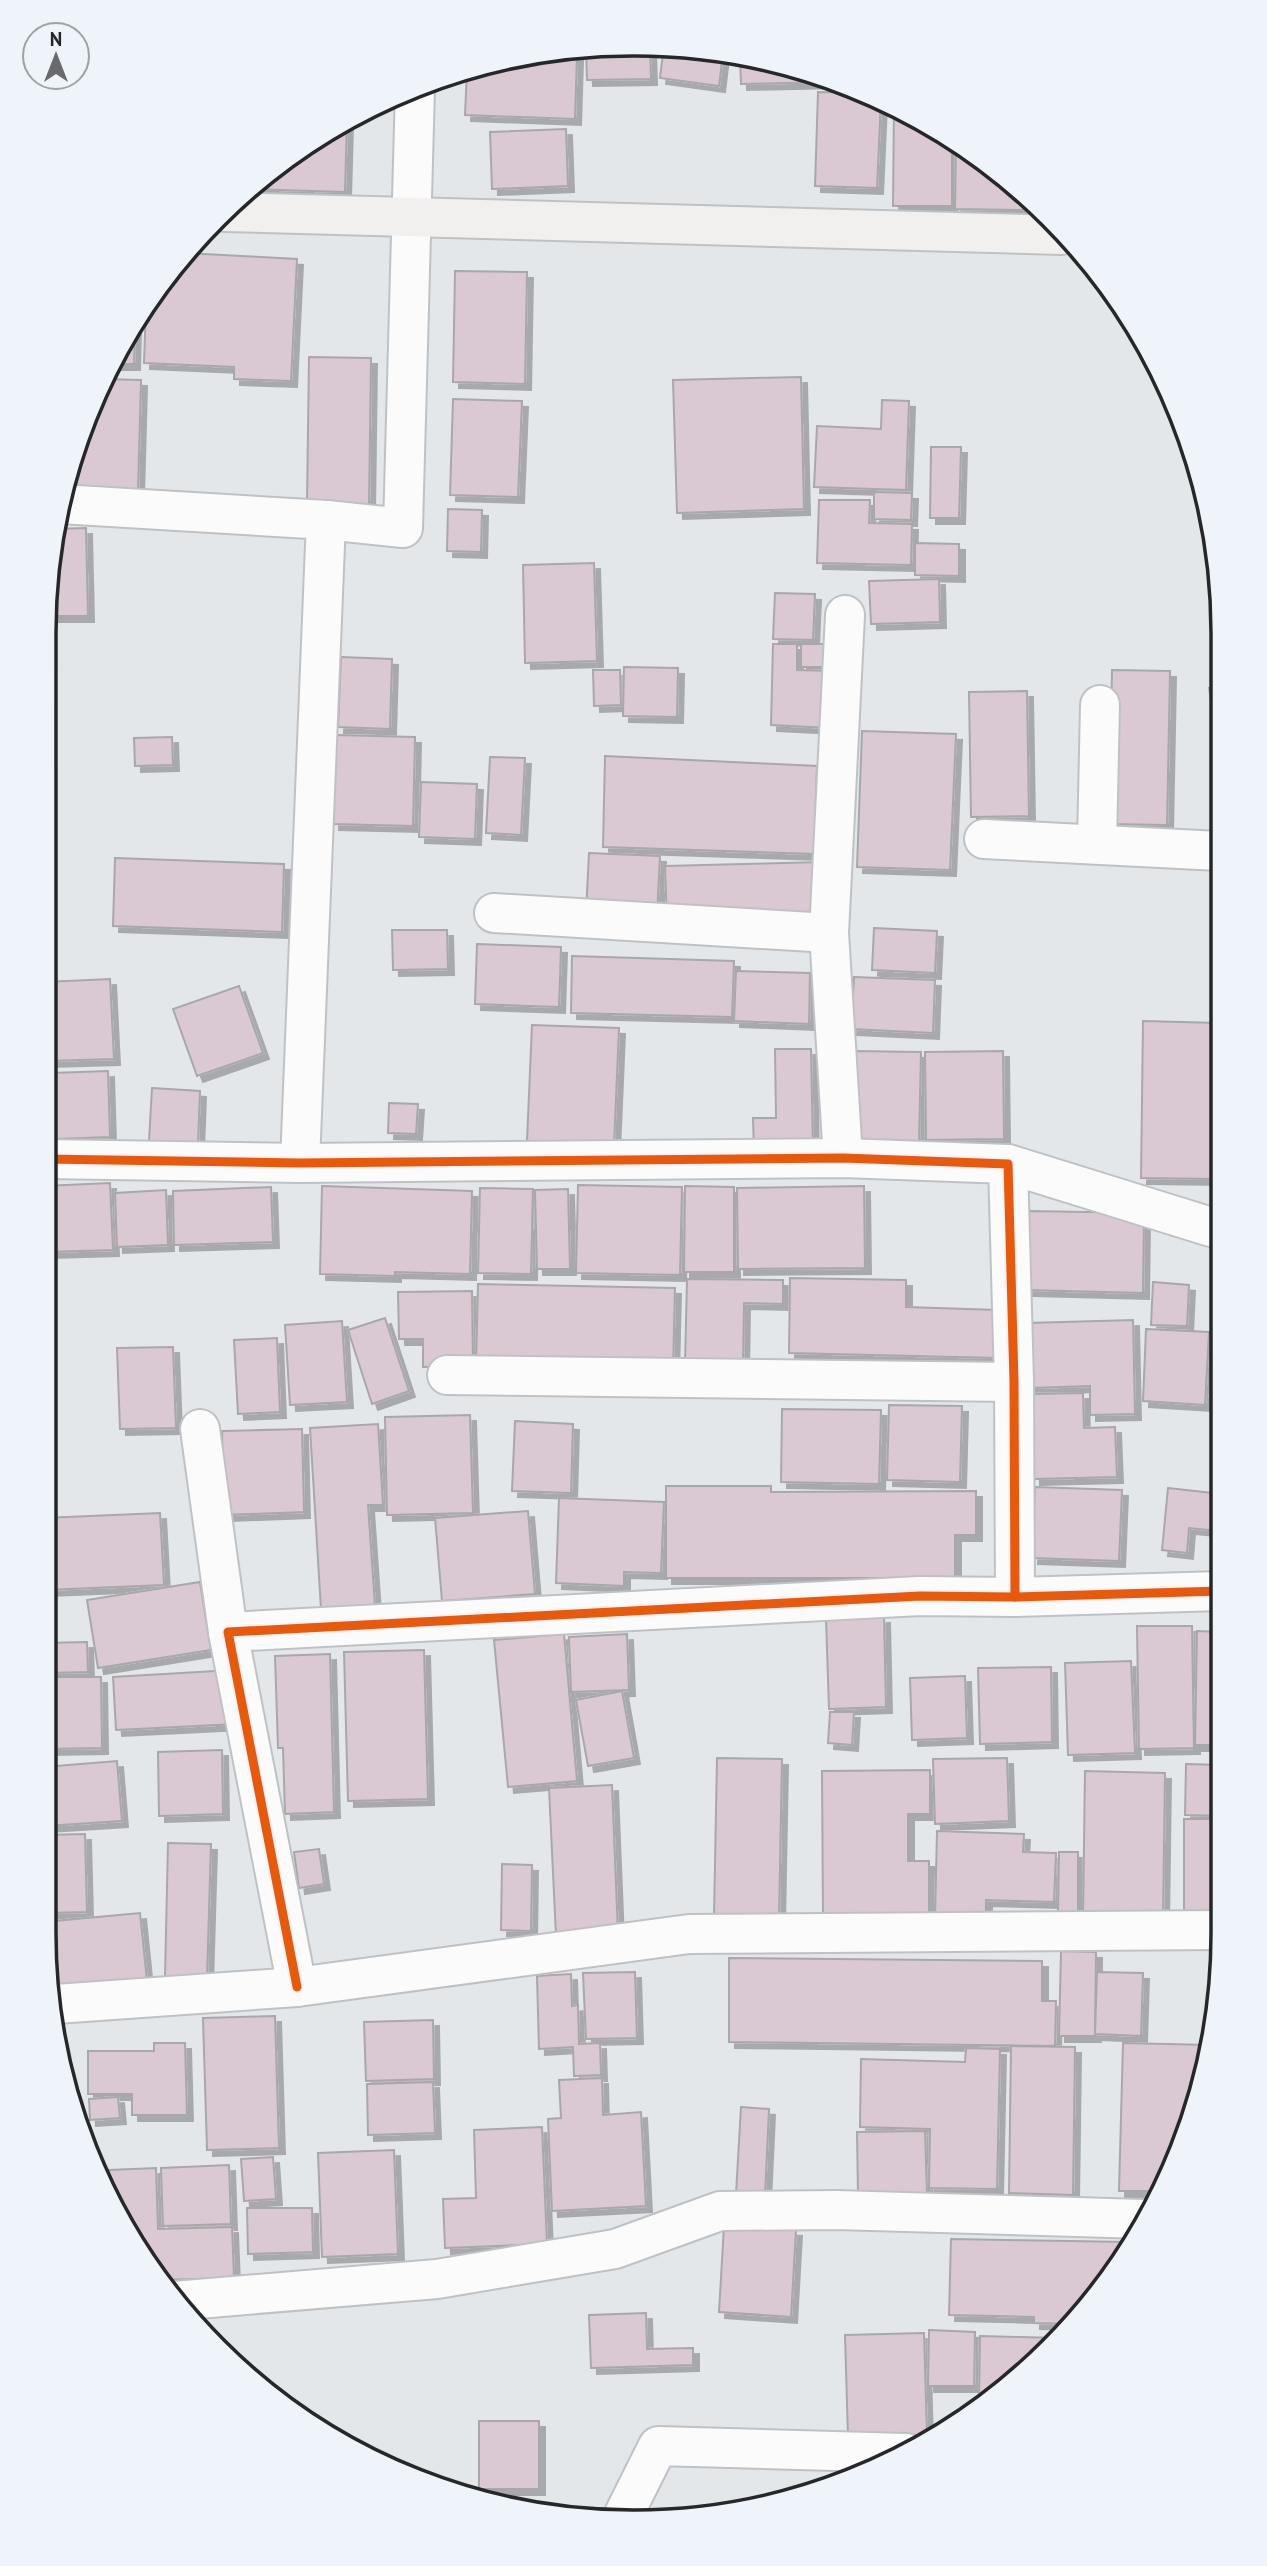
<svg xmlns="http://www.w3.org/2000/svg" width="1267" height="2566" font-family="'PT Sans',sans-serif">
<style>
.building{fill:#dac9d3;stroke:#a8a8aa;stroke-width:2;filter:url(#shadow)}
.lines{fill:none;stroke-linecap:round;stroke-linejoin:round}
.street-casing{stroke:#bfc2c4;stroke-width:42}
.secondary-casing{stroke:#bfc2c4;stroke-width:42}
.street{stroke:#fbfbfc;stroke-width:38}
.secondary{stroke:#f2f0ef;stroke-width:38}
.cycleway-casing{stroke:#eff4fa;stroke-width:13}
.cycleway{stroke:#e8590c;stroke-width:9}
.rim{fill:none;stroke:#252729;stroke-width:3.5}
</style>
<defs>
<filter id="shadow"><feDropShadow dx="6" dy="6" stdDeviation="0" flood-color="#0004"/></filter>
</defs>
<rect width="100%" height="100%" fill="#e4e7ea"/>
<!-- building -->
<g class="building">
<path d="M 664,45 L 723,53 L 719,86 L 660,78 Z"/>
<path d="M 650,46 L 651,79 L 587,80 L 586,48 Z"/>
<path d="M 537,53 L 577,55 L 575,119 L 465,115 L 467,70 Z"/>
<path d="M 740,56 L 786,64 L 835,82 L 741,84 Z"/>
<path d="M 818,92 L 863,93 L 881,99 L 877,188 L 815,186 Z"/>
<path d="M 894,104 L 952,141 L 952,206 L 893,206 Z"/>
<path d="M 343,121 L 347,121 L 345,192 L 247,189 Z"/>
<path d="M 566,129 L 568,186 L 492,189 L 490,132 Z"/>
<path d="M 956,143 L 993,166 L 1024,197 L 1024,210 L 955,209 Z"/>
<path d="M 185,253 L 297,259 L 291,381 L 234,379 L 234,367 L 144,363 L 146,306 L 165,275 Z"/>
<path d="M 455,271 L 527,272 L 525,384 L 453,382 Z"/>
<path d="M 135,324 L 134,364 L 110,364 Z"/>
<path d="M 309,357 L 371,358 L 369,504 L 307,503 Z"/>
<path d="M 801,377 L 804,509 L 677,513 L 673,380 Z"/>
<path d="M 102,379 L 141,380 L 138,490 L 63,488 Z"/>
<path d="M 453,399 L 522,401 L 518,497 L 450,495 Z"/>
<path d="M 882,400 L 909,401 L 906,490 L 814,487 L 817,426 L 881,429 Z"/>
<path d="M 931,447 L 961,447 L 959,518 L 930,518 Z"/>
<path d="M 874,492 L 912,493 L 911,520 L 874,519 Z"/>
<path d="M 819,500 L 870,500 L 869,523 L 912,524 L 911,565 L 817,563 Z"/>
<path d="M 448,509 L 482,510 L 481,552 L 447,551 Z"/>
<path d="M 86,528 L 88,616 L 45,616 L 45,595 L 56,529 Z"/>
<path d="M 915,543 L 959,544 L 959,576 L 915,575 Z"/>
<path d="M 594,563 L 597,661 L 525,663 L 523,565 Z"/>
<path d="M 939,579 L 940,622 L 871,624 L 869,581 Z"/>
<path d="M 775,593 L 815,594 L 813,640 L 773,639 Z"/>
<path d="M 773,644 L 797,644 L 797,670 L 831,671 L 830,728 L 771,725 Z"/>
<path d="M 801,644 L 829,644 L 828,667 L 801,667 Z"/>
<path d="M 341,657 L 392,659 L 390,729 L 338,727 Z"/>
<path d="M 624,667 L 678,668 L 677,717 L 623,716 Z"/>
<path d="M 593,670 L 620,670 L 621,705 L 594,706 Z"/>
<path d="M 1112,670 L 1170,671 L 1167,825 L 1109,824 Z"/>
<path d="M 1219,687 L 1219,731 L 1216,731 L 1209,688 Z"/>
<path d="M 1027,691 L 1029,816 L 971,817 L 969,692 Z"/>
<path d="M 862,731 L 956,734 L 950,870 L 857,867 Z"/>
<path d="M 336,735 L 415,737 L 413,826 L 333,824 Z"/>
<path d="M 172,737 L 173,765 L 135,766 L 134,738 Z"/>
<path d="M 605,756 L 817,766 L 814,854 L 603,847 Z"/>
<path d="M 490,757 L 525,758 L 521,835 L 486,833 Z"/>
<path d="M 421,782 L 477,784 L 475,839 L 419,837 Z"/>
<path d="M 589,853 L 660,856 L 657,915 L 586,913 Z"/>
<path d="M 115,858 L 284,864 L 282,932 L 113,926 Z"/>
<path d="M 821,862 L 822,916 L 667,920 L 665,866 Z"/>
<path d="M 874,928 L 937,931 L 935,973 L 872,970 Z"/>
<path d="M 392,930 L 447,930 L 448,969 L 393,970 Z"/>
<path d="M 477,944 L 561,947 L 559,1007 L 475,1004 Z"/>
<path d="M 572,956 L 734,961 L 732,1017 L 571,1013 Z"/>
<path d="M 736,971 L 810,973 L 809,1024 L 734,1021 Z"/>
<path d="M 854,977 L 935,980 L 933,1033 L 851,1029 Z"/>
<path d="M 110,979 L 114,1059 L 45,1061 L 45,982 Z"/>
<path d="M 239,986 L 263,1053 L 197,1076 L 173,1009 Z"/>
<path d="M 1143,1021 L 1219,1023 L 1220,1179 L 1141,1178 Z"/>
<path d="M 532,1025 L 619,1028 L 614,1145 L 527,1141 Z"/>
<path d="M 775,1049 L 811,1049 L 813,1153 L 754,1153 L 753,1118 L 776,1118 Z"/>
<path d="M 853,1051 L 921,1052 L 919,1141 L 851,1140 Z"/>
<path d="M 1003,1051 L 1004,1139 L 926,1140 L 925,1052 Z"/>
<path d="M 108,1071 L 110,1137 L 56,1139 L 52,1073 Z"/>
<path d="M 152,1088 L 200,1091 L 198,1143 L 149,1141 Z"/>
<path d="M 389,1103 L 418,1104 L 416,1134 L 388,1133 Z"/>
<path d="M 110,1183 L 113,1250 L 46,1252 L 44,1186 Z"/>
<path d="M 578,1185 L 682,1187 L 680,1275 L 576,1273 Z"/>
<path d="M 322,1186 L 472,1191 L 470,1274 L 395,1272 L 395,1276 L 320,1274 Z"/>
<path d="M 685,1186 L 734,1187 L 734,1272 L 684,1272 Z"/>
<path d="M 864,1186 L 865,1268 L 738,1269 L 737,1188 Z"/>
<path d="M 271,1187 L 273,1242 L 174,1245 L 173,1191 Z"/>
<path d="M 480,1188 L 533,1189 L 531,1274 L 478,1273 Z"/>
<path d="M 568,1189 L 570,1269 L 537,1269 L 535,1190 Z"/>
<path d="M 166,1190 L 168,1245 L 117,1247 L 115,1193 Z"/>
<path d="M 1029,1211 L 1144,1213 L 1143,1293 L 1027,1290 Z"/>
<path d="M 790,1278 L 906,1280 L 906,1307 L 998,1310 L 998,1358 L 789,1353 Z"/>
<path d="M 687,1279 L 783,1280 L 783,1304 L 744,1303 L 743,1365 L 685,1363 Z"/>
<path d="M 1153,1282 L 1189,1285 L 1187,1326 L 1151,1325 Z"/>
<path d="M 478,1284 L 675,1288 L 673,1369 L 476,1365 Z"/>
<path d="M 472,1291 L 473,1366 L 423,1367 L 423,1339 L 399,1339 L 398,1292 Z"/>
<path d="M 385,1318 L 409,1391 L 372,1404 L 348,1330 Z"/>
<path d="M 1133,1320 L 1135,1414 L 1090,1415 L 1090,1386 L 1030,1388 L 1028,1323 Z"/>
<path d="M 342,1321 L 347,1402 L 290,1405 L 285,1325 Z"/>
<path d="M 1220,1322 L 1220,1403 L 1209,1401 Z"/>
<path d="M 1146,1329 L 1209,1332 L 1205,1405 L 1143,1401 Z"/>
<path d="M 277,1338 L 280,1412 L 238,1414 L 234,1340 Z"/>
<path d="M 173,1347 L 176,1428 L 120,1429 L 117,1348 Z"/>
<path d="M 1083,1393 L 1084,1428 L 1115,1427 L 1117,1477 L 1034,1479 L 1032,1394 Z"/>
<path d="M 889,1405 L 962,1406 L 960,1482 L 887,1480 Z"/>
<path d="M 782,1409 L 881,1410 L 879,1484 L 781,1482 Z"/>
<path d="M 470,1415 L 473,1513 L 387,1515 L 385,1417 Z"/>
<path d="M 515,1421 L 573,1424 L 571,1493 L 512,1491 Z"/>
<path d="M 378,1424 L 383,1505 L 368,1505 L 375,1606 L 321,1609 L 310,1428 Z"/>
<path d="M 302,1429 L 304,1512 L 224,1515 L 222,1431 Z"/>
<path d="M 666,1486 L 771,1486 L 771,1492 L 976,1491 L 976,1535 L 955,1535 L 955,1578 L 666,1578 Z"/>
<path d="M 1035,1487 L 1122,1490 L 1119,1561 L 1032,1558 Z"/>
<path d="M 1168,1488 L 1221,1494 L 1219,1531 L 1189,1528 L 1187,1553 L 1162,1550 Z"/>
<path d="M 559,1498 L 664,1502 L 661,1573 L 624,1572 L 624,1586 L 556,1583 Z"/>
<path d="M 528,1511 L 535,1594 L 442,1601 L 435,1518 Z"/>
<path d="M 160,1513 L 164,1585 L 45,1590 L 44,1518 Z"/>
<path d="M 200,1582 L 211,1650 L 98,1668 L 87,1600 Z"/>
<path d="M 884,1617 L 886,1707 L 829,1709 L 826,1619 Z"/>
<path d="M 1137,1626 L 1192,1626 L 1194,1748 L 1139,1749 Z"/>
<path d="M 1197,1631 L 1221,1632 L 1221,1745 L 1195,1745 Z"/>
<path d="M 564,1634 L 577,1781 L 508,1787 L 494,1640 Z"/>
<path d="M 627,1634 L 629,1690 L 571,1692 L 569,1637 Z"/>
<path d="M 87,1642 L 88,1672 L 44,1673 L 44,1643 Z"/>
<path d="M 424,1650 L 428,1799 L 348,1801 L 344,1652 Z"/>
<path d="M 330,1654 L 334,1812 L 285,1814 L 283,1748 L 278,1748 L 275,1656 Z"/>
<path d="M 1131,1661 L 1135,1753 L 1068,1755 L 1065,1663 Z"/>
<path d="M 1051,1667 L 1052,1742 L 980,1744 L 978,1668 Z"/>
<path d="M 232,1670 L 236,1724 L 116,1730 L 113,1677 Z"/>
<path d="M 965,1676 L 967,1738 L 912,1740 L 910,1678 Z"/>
<path d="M 44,1677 L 101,1677 L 102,1748 L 44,1749 Z"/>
<path d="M 622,1691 L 634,1758 L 588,1766 L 576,1700 Z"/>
<path d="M 830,1712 L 854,1712 L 852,1745 L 828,1743 Z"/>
<path d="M 222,1750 L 223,1814 L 159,1816 L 158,1752 Z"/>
<path d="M 717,1758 L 782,1759 L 779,1918 L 714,1917 Z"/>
<path d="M 1007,1758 L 1009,1821 L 935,1824 L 933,1759 Z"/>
<path d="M 117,1761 L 122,1821 L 44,1826 L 44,1767 Z"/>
<path d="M 1186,1764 L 1221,1765 L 1222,1816 L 1185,1815 Z"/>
<path d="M 930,1770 L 930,1814 L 908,1814 L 908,1861 L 929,1861 L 929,1917 L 823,1917 L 822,1771 Z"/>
<path d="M 1085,1771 L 1165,1773 L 1163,1917 L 1083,1916 Z"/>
<path d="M 612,1785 L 618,1934 L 556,1936 L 549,1788 Z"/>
<rect x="1184" y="1819" width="38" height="95"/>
<path d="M 937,1831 L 1024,1834 L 1023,1852 L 1056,1853 L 1054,1902 L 986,1900 L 986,1918 L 935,1917 Z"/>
<path d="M 85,1834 L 87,1912 L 44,1913 L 44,1835 Z"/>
<path d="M 168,1843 L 211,1844 L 207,1978 L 165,1977 Z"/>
<path d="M 319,1849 L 324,1884 L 299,1888 L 294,1852 Z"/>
<path d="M 1059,1852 L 1078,1852 L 1078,1915 L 1058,1914 Z"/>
<path d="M 502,1864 L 532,1865 L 531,1931 L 501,1930 Z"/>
<path d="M 140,1913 L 147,1981 L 53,1989 L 44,1922 Z"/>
<path d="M 1061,1951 L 1096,1952 L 1095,2036 L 1059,2036 Z"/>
<path d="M 729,1958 L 1042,1961 L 1042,2001 L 1056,2001 L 1055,2046 L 729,2042 Z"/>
<path d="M 635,1972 L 637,2038 L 586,2039 L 583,1973 Z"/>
<path d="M 1097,1972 L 1143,1973 L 1141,2036 L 1095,2034 Z"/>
<path d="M 571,1974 L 572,2006 L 578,2005 L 579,2044 L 600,2043 L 601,2075 L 574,2076 L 573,2047 L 539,2049 L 537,1976 Z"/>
<path d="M 275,2016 L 279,2148 L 207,2150 L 203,2018 Z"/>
<path d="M 433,2020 L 434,2079 L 366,2081 L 364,2022 Z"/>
<path d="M 154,2043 L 185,2043 L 187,2115 L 132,2115 L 132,2094 L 88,2094 L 88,2051 L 154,2051 Z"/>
<path d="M 1123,2043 L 1210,2045 L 1203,2085 L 1163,2191 L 1119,2191 Z"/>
<path d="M 1011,2046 L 1075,2047 L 1073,2195 L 1009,2193 Z"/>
<path d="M 966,2048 L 1000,2049 L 997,2189 L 929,2188 L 930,2129 L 860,2127 L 861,2059 L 965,2062 Z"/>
<path d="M 602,2078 L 603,2115 L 641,2112 L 646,2206 L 552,2211 L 548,2119 L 561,2118 L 559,2080 Z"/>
<path d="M 433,2082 L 435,2133 L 368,2135 L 367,2084 Z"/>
<path d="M 118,2097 L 120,2118 L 90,2120 L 89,2099 Z"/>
<path d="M 741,2107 L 769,2109 L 765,2195 L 736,2194 Z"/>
<path d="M 542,2127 L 547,2244 L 445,2248 L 443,2199 L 476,2198 L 474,2130 Z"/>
<path d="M 925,2131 L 927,2195 L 858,2196 L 857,2132 Z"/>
<path d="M 394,2150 L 398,2254 L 322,2257 L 318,2153 Z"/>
<path d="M 273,2157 L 276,2199 L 244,2201 L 241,2159 Z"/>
<path d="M 229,2165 L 231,2224 L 163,2226 L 161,2168 Z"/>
<path d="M 156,2168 L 158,2229 L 232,2227 L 234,2278 L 159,2280 L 109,2186 L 109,2170 Z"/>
<path d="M 247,2208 L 312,2208 L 313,2252 L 248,2254 Z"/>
<path d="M 724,2226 L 796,2230 L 791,2317 L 719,2312 Z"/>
<path d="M 951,2239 L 1128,2242 L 1069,2324 L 1034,2323 L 1034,2317 L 949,2315 Z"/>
<path d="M 646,2313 L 647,2349 L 693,2348 L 693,2365 L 591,2368 L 589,2315 Z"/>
<path d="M 929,2330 L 975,2332 L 974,2386 L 928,2386 Z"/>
<path d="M 924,2333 L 927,2435 L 848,2437 L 845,2335 Z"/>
<path d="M 980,2336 L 1059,2338 L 1051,2349 L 979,2401 Z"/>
<rect x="479" y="2421" width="60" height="68"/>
</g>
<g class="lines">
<defs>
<g id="street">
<path d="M 60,504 L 326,520 L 300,1163"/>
<path d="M 326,520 L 403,528 L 415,88"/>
<path d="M 984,839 L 1219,851"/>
<path d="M 1097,844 L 1100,705"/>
<path d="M 494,913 L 829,933"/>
<path d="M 843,1158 L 829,933 L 845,615"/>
<path d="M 44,1159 L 300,1163 L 843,1158 L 1008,1164 L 1014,1382 L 1015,1597"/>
<path d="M 1008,1164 L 1211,1227 L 1220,1228"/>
<path d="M 447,1375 L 1014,1382"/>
<path d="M 200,1429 L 228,1632"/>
<path d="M 297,1987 L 228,1632 L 920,1596 L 1015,1597 L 1221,1591"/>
<path d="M 56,2004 L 297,1987 L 689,1934 L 1222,1930"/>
<path d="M 174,2301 L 437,2279 L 615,2249 L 720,2211 L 836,2210 L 1144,2219"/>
<path d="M 624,2514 L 658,2446 L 906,2453"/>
</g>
<path id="secondary" d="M 225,212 L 1062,235"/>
</defs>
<!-- street casing -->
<use href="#street" class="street-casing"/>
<!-- secondary casing -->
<use href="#secondary" class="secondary-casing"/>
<!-- street -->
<use href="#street" class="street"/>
<!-- secondary -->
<use href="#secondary" class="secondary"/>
<defs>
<g id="cycleway">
<path d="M 44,1159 L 300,1163 L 843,1158 L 1008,1164 L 1014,1382 L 1015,1597"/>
<path d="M 297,1987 L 228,1632 L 920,1596 L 1015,1597 L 1221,1591"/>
</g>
</defs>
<!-- cycleway casing -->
<use href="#cycleway" class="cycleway-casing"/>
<!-- cycleway -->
<use href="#cycleway" class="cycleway"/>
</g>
<!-- crop -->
<path d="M0 0H1267V2566H0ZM633 56H634A577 577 0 0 1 1211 633V1933A577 577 0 0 1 634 2510H633A577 577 0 0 1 56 1933V633A577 577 0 0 1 633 56Z" fill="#eff4fa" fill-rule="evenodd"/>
<path class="rim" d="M633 56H634A577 577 0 0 1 1211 633V1933A577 577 0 0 1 634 2510H633A577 577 0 0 1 56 1933V633A577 577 0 0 1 633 56Z"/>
<!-- north arrow -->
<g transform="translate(56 56)"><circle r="33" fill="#eff4fa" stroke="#9ea2a6" stroke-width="2"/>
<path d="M0-5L12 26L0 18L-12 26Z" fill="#686a6d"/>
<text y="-10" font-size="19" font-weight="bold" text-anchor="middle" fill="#252729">N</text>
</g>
</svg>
